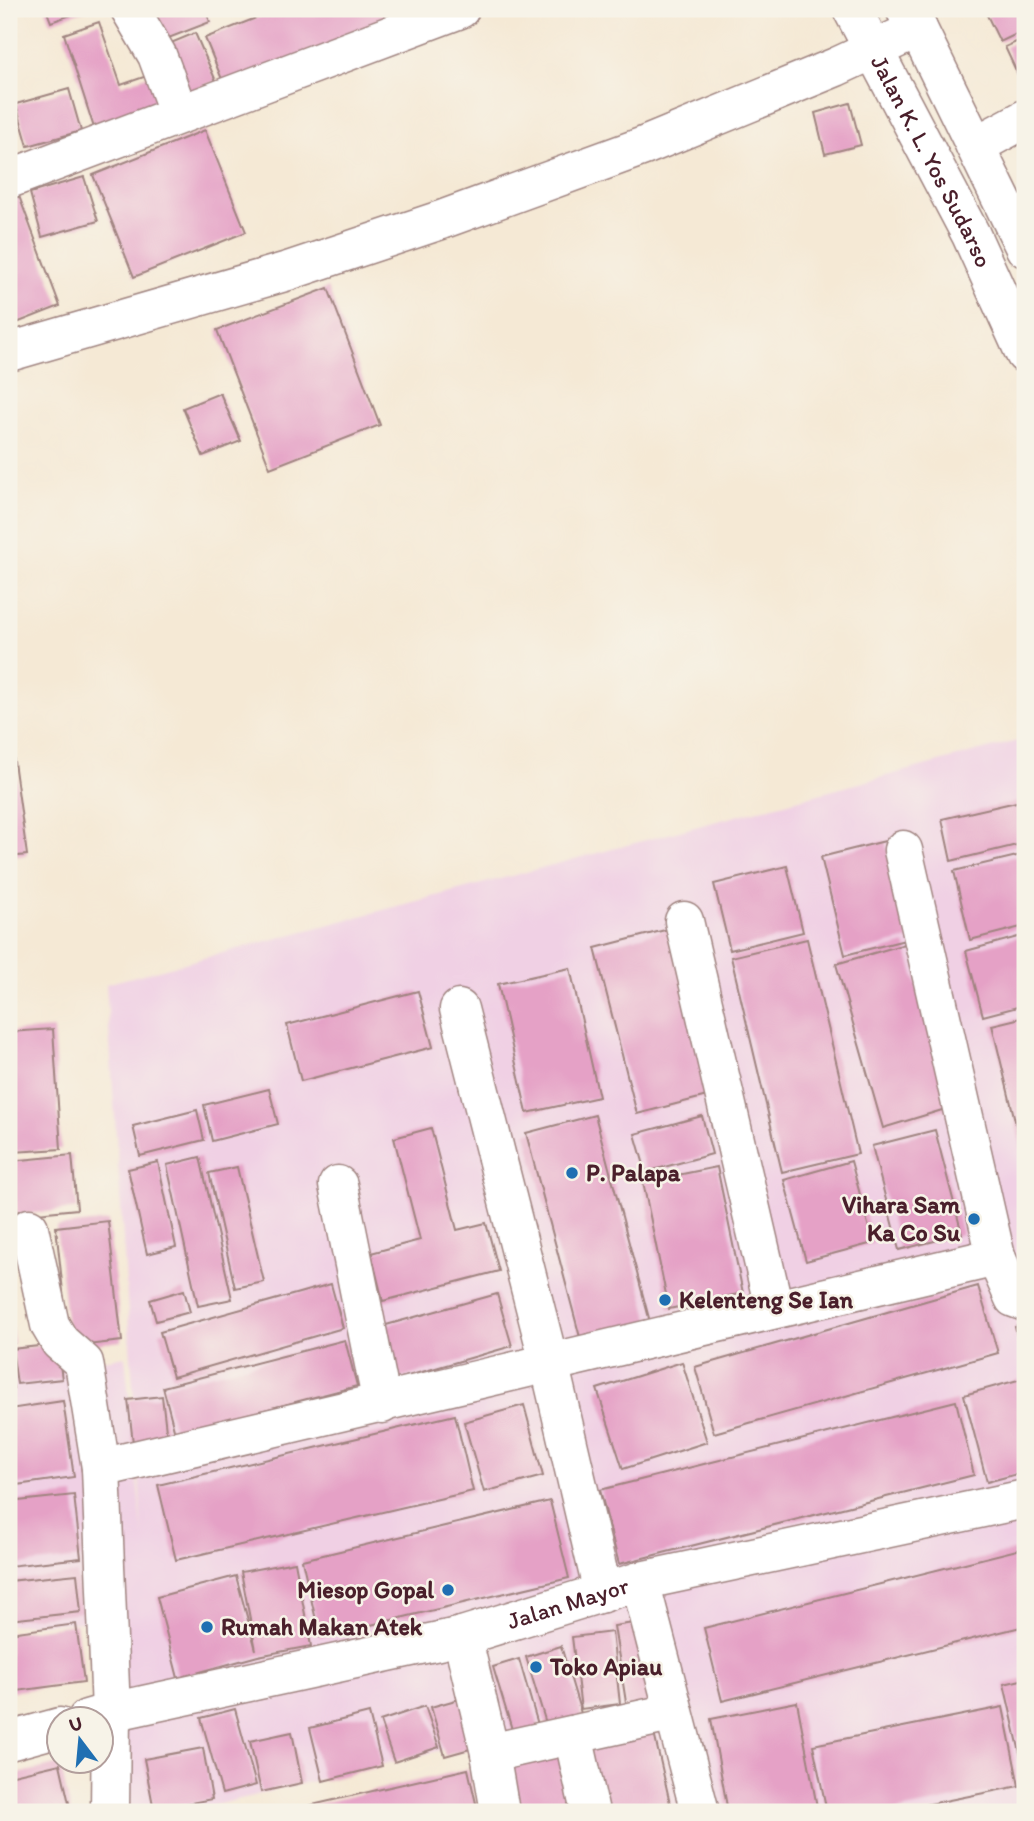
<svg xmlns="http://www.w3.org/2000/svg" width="1034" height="1821" font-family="Itim,sans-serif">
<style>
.built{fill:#f0d0e4}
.building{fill:#e5a1c6}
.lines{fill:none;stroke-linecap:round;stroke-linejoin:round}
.minor-casing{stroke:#a08480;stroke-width:41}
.highway-casing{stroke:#a08480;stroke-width:41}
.minor{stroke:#fff;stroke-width:38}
.highway{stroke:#fff;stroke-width:38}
.poi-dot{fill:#1f6fb2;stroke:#f7f3e8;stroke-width:2.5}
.labels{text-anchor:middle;stroke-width:5;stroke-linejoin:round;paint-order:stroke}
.street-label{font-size:24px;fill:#4a1f2b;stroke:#f7f3e8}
.poi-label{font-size:24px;font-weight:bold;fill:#4a1f2b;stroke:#f7f3e8;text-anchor:start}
</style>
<rect width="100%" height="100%" fill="#f7f3e8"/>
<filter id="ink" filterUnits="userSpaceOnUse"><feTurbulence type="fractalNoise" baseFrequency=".0143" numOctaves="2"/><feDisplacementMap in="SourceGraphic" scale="14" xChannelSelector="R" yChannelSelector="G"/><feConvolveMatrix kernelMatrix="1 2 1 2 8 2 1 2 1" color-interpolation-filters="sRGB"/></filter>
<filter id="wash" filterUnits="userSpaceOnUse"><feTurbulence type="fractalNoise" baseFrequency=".00686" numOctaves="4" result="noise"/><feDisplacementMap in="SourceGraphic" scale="28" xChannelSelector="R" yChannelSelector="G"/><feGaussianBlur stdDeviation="1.57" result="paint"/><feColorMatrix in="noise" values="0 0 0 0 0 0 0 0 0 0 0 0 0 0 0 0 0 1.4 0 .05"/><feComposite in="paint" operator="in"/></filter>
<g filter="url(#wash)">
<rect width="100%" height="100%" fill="#f5e9d5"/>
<!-- built -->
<path class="built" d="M 1025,739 L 1025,1812 L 610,1812 L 589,1711 L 458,1746 L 186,1812 L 108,1812 L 87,1622 L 9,1625 L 9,1378 L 125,1356 L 143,1538 L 106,984 Z"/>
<g id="blocks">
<!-- building -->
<g class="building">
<path d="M 46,9 L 88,9 L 51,22 Z"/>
<path d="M 154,9 L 205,9 L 210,22 L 166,39 Z"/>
<path d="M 222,9 L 240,9 L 225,15 Z"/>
<path d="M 279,9 L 386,9 L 392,24 L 226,89 L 205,38 Z"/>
<path d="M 984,9 L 1025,9 L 1025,30 L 1000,42 Z"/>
<path d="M 99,22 L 121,85 L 158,72 L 169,102 L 95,131 L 64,34 Z"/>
<path d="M 195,33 L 216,81 L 187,93 L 166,45 Z"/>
<path d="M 1025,38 L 1025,90 L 1005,47 Z"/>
<path d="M 69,89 L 81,131 L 28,146 L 16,104 Z"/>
<path d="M 850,103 L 861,145 L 825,154 L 815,113 Z"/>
<path d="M 205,130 L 246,232 L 134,277 L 93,175 Z"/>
<path d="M 84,177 L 98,221 L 42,237 L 30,193 Z"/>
<path d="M 19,196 L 60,306 L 9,326 L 9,200 Z"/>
<path d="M 328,288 L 380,425 L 270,468 L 217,330 Z"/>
<path d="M 220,393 L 241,441 L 203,456 L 183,408 Z"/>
<path d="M 10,733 L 27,855 L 9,857 L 9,734 Z"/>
<path d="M 1025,800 L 1025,843 L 951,861 L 942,819 Z"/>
<path d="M 885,841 L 909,939 L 845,955 L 821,857 Z"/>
<path d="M 1025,854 L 1025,926 L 970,940 L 954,871 Z"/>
<path d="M 787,866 L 803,932 L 730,950 L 714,884 Z"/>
<path d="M 669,929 L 711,1095 L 637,1114 L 595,948 Z"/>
<path d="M 1025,935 L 1025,1005 L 983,1016 L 966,951 Z"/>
<path d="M 807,939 L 858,1154 L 782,1172 L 731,957 Z"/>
<path d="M 905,944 L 952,1107 L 883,1128 L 836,964 Z"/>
<path d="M 570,968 L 599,1097 L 527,1113 L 498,984 Z"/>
<path d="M 418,991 L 433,1047 L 301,1081 L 287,1025 Z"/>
<path d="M 1025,1017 L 1025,1158 L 1024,1158 L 992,1025 Z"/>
<path d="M 53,1029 L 61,1149 L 13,1152 L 9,1088 L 9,1032 Z"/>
<path d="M 269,1089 L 278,1124 L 212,1141 L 204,1105 Z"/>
<path d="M 197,1110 L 204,1140 L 140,1156 L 133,1126 Z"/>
<path d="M 595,1115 L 650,1322 L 581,1341 L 526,1133 Z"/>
<path d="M 702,1116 L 712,1154 L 646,1172 L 635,1134 Z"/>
<path d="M 431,1128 L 457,1230 L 486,1223 L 499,1271 L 383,1301 L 371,1253 L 420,1240 L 394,1138 Z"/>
<path d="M 935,1130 L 962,1234 L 899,1250 L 872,1146 Z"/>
<path d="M 72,1155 L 77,1209 L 17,1215 L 11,1161 Z"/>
<path d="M 200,1157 L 232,1299 L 198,1306 L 167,1165 Z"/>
<path d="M 851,1161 L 873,1243 L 806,1261 L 784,1180 Z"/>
<path d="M 158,1162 L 176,1247 L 147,1254 L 128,1169 Z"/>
<path d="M 237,1167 L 264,1282 L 235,1288 L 209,1173 Z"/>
<path d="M 717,1167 L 743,1293 L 669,1309 L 643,1182 Z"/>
<path d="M 108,1221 L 122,1341 L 69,1347 L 56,1227 Z"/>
<path d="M 331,1284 L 343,1328 L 173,1377 L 160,1332 Z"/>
<path d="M 978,1286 L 998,1353 L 714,1433 L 695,1367 Z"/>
<path d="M 184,1290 L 190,1312 L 156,1321 L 150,1300 Z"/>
<path d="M 497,1294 L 512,1346 L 394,1380 L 379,1327 Z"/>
<path d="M 9,1315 L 14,1343 L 9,1344 Z"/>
<path d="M 1025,1324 L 1025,1364 L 1024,1364 L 1015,1327 Z"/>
<path d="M 345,1340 L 357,1386 L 175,1433 L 163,1387 Z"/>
<path d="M 57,1344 L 62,1379 L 17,1384 L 12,1349 Z"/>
<path d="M 682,1362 L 707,1442 L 623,1469 L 597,1389 Z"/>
<path d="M 9,1369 L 13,1388 L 9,1389 Z"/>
<path d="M 1025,1378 L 1025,1472 L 987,1482 L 964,1395 Z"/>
<path d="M 162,1396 L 167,1439 L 133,1443 L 128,1400 Z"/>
<path d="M 63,1401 L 74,1477 L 9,1486 L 9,1409 Z"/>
<path d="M 956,1401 L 974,1475 L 619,1564 L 600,1490 Z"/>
<path d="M 524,1405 L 543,1476 L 484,1492 L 464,1422 Z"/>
<path d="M 455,1415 L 473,1491 L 176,1560 L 158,1485 Z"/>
<path d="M 74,1495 L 81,1558 L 9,1566 L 9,1502 Z"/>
<path d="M 550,1501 L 569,1578 L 320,1637 L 302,1560 Z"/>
<path d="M 1025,1548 L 1025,1626 L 722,1701 L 704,1628 Z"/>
<path d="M 295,1562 L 311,1646 L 258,1656 L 178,1678 L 157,1597 L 236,1576 L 256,1650 L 241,1572 Z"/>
<path d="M 77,1574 L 81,1612 L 9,1620 L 9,1581 Z"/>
<path d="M 646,1621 L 660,1709 L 628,1715 L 614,1626 Z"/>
<path d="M 76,1624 L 84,1682 L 9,1692 L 9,1633 Z"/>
<path d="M 612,1632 L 620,1704 L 581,1709 L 572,1637 Z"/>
<path d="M 561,1646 L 583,1720 L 548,1730 L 526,1657 Z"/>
<path d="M 519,1659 L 539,1728 L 514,1736 L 493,1667 Z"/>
<path d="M 1025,1679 L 1025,1770 L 1024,1770 L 1004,1684 Z"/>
<path d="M 470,1696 L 484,1745 L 445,1756 L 431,1707 Z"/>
<path d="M 797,1702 L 818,1812 L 728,1812 L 711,1719 Z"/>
<path d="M 425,1706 L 439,1747 L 394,1762 L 380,1721 Z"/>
<path d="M 1003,1707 L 1019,1786 L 890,1812 L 827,1812 L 813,1745 Z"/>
<path d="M 235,1709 L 256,1785 L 222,1794 L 201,1718 Z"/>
<path d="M 369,1713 L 382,1766 L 323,1781 L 310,1728 Z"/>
<path d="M 653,1729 L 670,1803 L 631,1812 L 603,1812 L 586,1745 Z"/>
<path d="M 292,1732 L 302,1783 L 261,1792 L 250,1741 Z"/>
<path d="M 565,1745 L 582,1812 L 517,1812 L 504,1761 Z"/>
<path d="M 203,1748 L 212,1799 L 154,1810 L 144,1759 Z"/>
<path d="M 60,1764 L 71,1812 L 9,1812 L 9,1776 Z"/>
<path d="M 468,1769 L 478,1812 L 286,1812 L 286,1811 Z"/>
</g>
</g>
</g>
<g filter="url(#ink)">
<use href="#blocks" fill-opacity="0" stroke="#a08480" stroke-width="2"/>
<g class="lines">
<defs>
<g id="minor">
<path d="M 130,9 L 157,55 L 179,114"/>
<path d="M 975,146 L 1025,119"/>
<path d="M 9,179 L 460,9"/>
<path d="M 9,352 L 288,271 L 441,220 L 644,146 L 836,67 L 918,29"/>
<path d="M 903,850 L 996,1257 L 1014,1298 L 1025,1302"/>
<path d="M 684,921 L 774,1308"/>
<path d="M 459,1009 L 549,1362 L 603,1593"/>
<path d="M 338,1185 L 382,1404"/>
<path d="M 29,1228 L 50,1325 L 60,1342 L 84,1363 L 101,1468"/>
<path d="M 640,1581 L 700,1812"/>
<path d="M 462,1636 L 490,1753 L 500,1812"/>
<path id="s1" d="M 87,1719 L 111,1712 L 462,1636 L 640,1581 L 1025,1499"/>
<path d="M 573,1735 L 590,1812"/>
<path d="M 9,1741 L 60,1727"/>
<path d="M 490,1753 L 657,1716"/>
<path d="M 110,1812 L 111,1712 L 101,1468 C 400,1400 697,1326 996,1257"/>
</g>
<g id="highway">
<path id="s2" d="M 852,9 L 971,235 L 1025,354"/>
<path d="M 905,9 L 918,29 L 1025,248"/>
</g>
</defs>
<!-- minor casing -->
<use href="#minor" class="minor-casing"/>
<!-- highway casing -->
<use href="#highway" class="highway-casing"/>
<!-- minor -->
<use href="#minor" class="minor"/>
<!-- highway -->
<use href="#highway" class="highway"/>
</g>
</g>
<!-- markers -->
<g class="poi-dot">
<circle cx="572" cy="1173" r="7"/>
<circle cx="974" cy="1219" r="7"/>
<circle cx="665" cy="1300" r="7"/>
<circle cx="448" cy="1590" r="7"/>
<circle cx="207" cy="1627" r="7"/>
<circle cx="536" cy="1667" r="7"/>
</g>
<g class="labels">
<!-- street labels -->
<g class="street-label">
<text dy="8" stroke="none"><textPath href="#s2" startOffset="172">Jalan K. L. Yos Sudarso</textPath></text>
<text dy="8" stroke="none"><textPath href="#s1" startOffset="495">Jalan Mayor</textPath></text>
</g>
<!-- poi labels -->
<g class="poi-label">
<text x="586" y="1181">P. Palapa</text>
<text x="960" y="1213" text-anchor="end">Vihara Sam<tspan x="960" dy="28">Ka Co Su</tspan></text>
<text x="679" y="1308">Kelenteng Se Ian</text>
<text x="434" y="1598" text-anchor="end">Miesop Gopal</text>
<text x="221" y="1635">Rumah Makan Atek</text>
<text x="550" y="1675">Toko Apiau</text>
</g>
</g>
<!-- margin -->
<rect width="1034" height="1821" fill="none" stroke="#f7f3e8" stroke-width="35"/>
<!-- north arrow -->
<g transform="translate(80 1740) rotate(344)"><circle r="33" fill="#f7f3e8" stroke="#b29e9c" stroke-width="2"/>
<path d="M0-5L12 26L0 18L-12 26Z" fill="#1f6fb2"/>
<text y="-10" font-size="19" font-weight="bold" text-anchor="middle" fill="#4a1f2b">U</text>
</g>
</svg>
